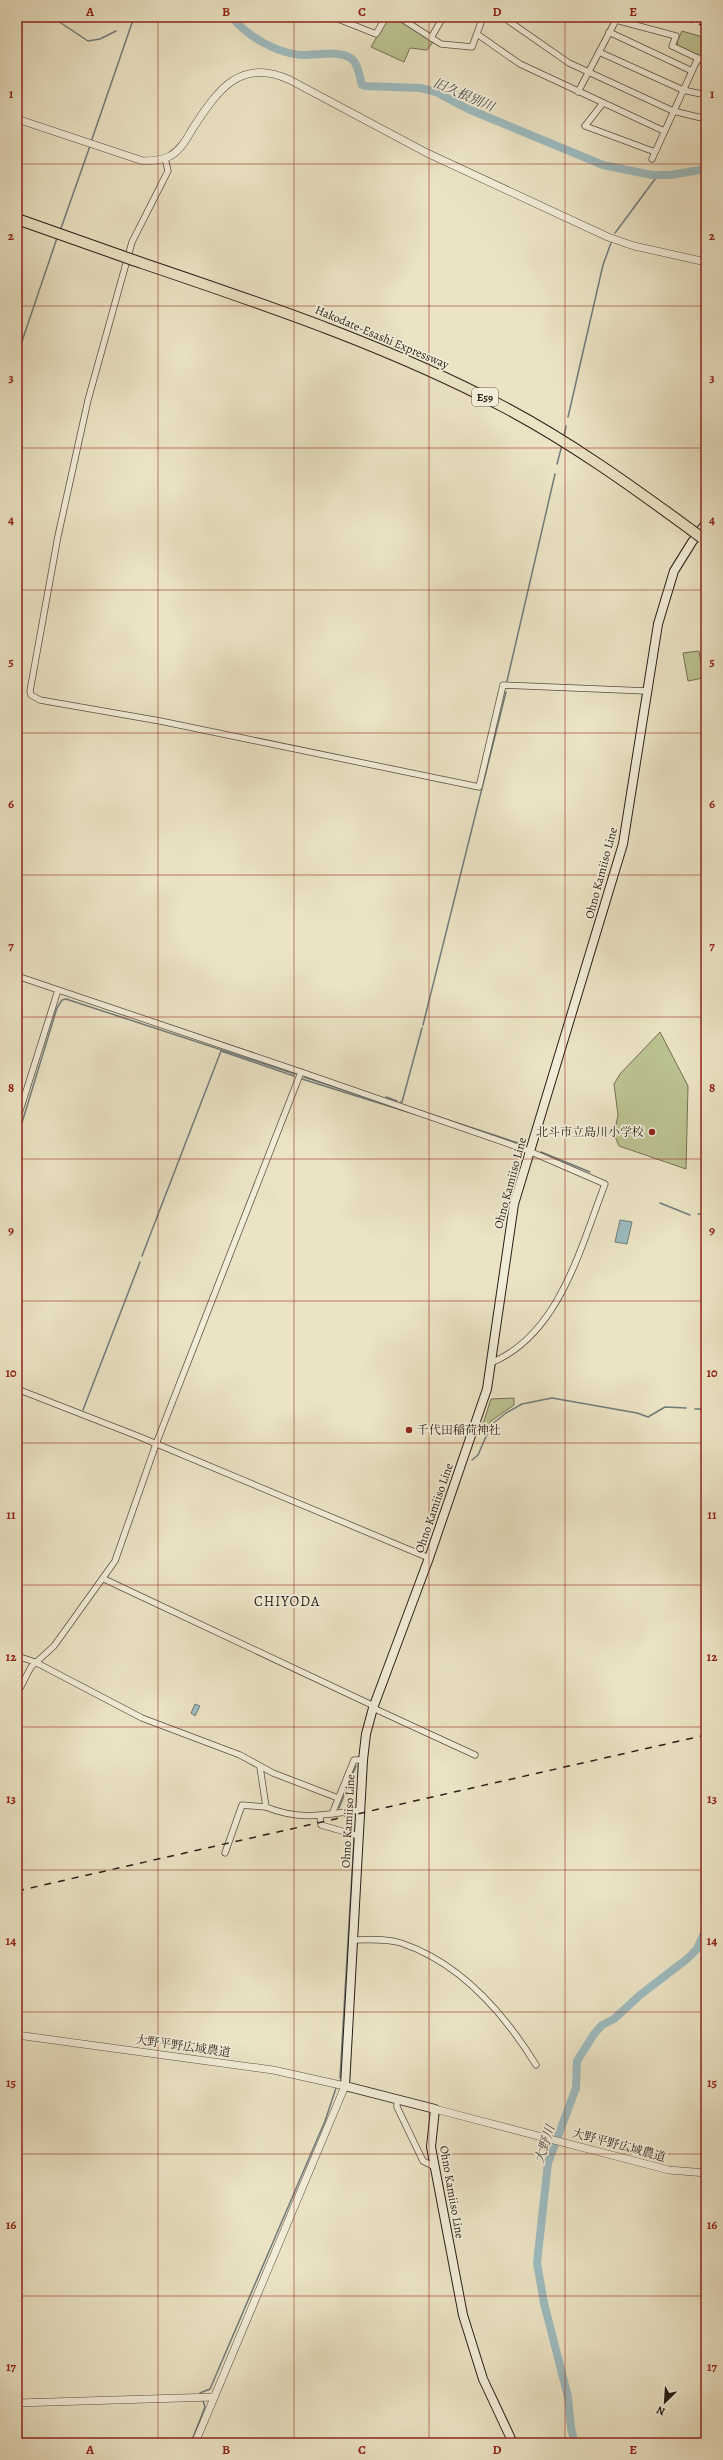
<svg xmlns="http://www.w3.org/2000/svg" width="723" height="2460" font-family="Alegreya,'Noto Serif JP',serif">
<style>
.green{fill:#bcc291;stroke:#737054}
.water{fill:#9dbbbf;stroke:#6f7c7c}
.lines{fill:none;stroke-linecap:round;stroke-linejoin:round}
.stream{stroke:#6f7c7c;stroke-width:1.5}
.river{stroke:#9dbbbf;stroke-width:8}
.minor-casing{stroke:#5a4f43;stroke-width:7}
.tertiary-casing{stroke:#5a4f43;stroke-width:8}
.secondary-casing{stroke:#2a1e18;stroke-width:10}
.motorway-casing{stroke:#2a1e18;stroke-width:12}
.minor{stroke:#f2edd9;stroke-width:5.5}
.tertiary{stroke:#f2edd9;stroke-width:7}
.secondary{stroke:#f2edd9;stroke-width:8}
.motorway{stroke:#ebe3c4;stroke-width:10}
.rail{stroke:#2a1e18;stroke-width:1.5;stroke-dasharray:7 7;stroke-linecap:butt}
.motorway-bridge-casing{stroke:#2a1e18;stroke-width:12;stroke-linecap:butt}
.motorway-bridge{stroke:#ebe3c4;stroke-width:10}
.grid{fill:none;stroke:#8f2418;stroke-width:1;stroke-opacity:0.55}
.poi-dot{fill:#8f2418;stroke:#f2edd9;stroke-width:1.5}
.labels{text-anchor:middle;stroke-width:3.5;stroke-linejoin:round;paint-order:stroke}
.shield{fill:#f2edd9;stroke:#665c52;stroke-width:1}
.shield-label{font-size:11px;font-weight:bold;fill:#2a1e18}
.street-label{font-size:12px;fill:#2a1e18;stroke:#f2edd9}
.poi-label{font-size:12px;fill:#2a1e18;stroke:#f2edd9;text-anchor:end}
.water-label{font-size:13px;font-style:italic;fill:#4c4d4a;stroke:#f2edd9}
.quarter-label{font-size:14px;letter-spacing:1px;fill:#2a1e18;stroke:#f2edd9}
.neatline{fill:none;stroke:#8f2418;stroke-width:1.5}
.grid-label{font-size:13px;text-anchor:middle;font-weight:bold;fill:#8f2418}
</style>
<rect width="100%" height="100%" fill="#ebe3c4"/>
<filter id="stains"><feTurbulence type="fractalNoise" baseFrequency=".005" numOctaves="4"/><feColorMatrix values="0 0 0 0 .2 0 0 0 0 .09 0 0 0 0 .02 0 0 0 .5 -.17"/></filter>
<radialGradient id="worn" r=".72"><stop offset=".6" stop-color="#630" stop-opacity="0"/><stop offset="1" stop-color="#630" stop-opacity=".3"/></radialGradient>
<!-- green -->
<g class="green">
<path d="M 388,17 L 394,17 L 433,42 L 427,50 L 410,48 L 404,62 L 371,47 Z"/>
<path d="M 682,31 L 706,38 L 706,59 L 678,46 L 677,42 Z"/>
<path d="M 699,651 L 703,678 L 688,681 L 683,653 Z"/>
<path d="M 660,1032 L 688,1086 L 686,1169 L 619,1146 L 614,1134 L 618,1115 L 614,1084 L 620,1074 Z"/>
<path d="M 514,1398 L 514,1405 L 491,1421 L 487,1430 L 481,1430 L 491,1399 Z"/>
</g>
<!-- water -->
<g class="water">
<path d="M 620,1220 L 632,1222 L 627,1244 L 615,1242 Z"/>
<path d="M 195,1704 L 200,1706 L 195,1716 L 191,1713 Z"/>
</g>
<g class="lines">
<!-- stream -->
<g class="stream">
<path d="M 52,17 L 88,41 L 100,39 L 116,31"/>
<path d="M 146,19 L 158,17"/>
<path d="M 91,142 L 134,17"/>
<path d="M 60,231 L 90,146"/>
<path d="M 615,233 L 658,175"/>
<path d="M 17,356 L 57,238"/>
<path d="M 568,417 L 603,265 L 611,243"/>
<path d="M 564,437 L 566,426"/>
<path d="M 557,464 L 562,445"/>
<path d="M 507,681 L 555,474"/>
<path d="M 423,1025 L 506,692"/>
<path d="M 304,1077 L 380,1102"/>
<path d="M 302,1079 L 414,1114"/>
<path d="M 386,1097 L 397,1101"/>
<path d="M 400,1102 L 402,1102 L 422,1028"/>
<path d="M 418,1110 L 524,1145"/>
<path d="M 17,1139 L 57,1008 L 62,1000 L 66,999 L 295,1074"/>
<path d="M 541,1152 L 590,1172"/>
<path d="M 660,1203 L 690,1215"/>
<path d="M 698,1214 L 706,1214"/>
<path d="M 142,1256 L 221,1051 L 294,1076"/>
<path d="M 695,1409 L 706,1409"/>
<path d="M 83,1410 L 140,1262"/>
<path d="M 472,1460 L 478,1455 L 491,1425 L 506,1413 L 522,1404 L 552,1398 L 637,1413 L 648,1417 L 665,1407 L 686,1408"/>
<path d="M 339,1808 L 356,1766"/>
<path d="M 340,2078 L 354,1838"/>
<path d="M 200,2393 L 210,2389 L 325,2121 L 336,2088"/>
<path d="M 192,2440 L 205,2407 L 203,2401"/>
</g>
<!-- river -->
<g class="river">
<path d="M 232,17 C 247,36 276,53 301,55 C 316,56 339,49 352,59 C 359,65 359,77 362,85 L 365,86 L 420,88 L 436,92 L 468,109 L 603,165 L 652,175 L 670,175 L 706,169"/>
<path d="M 575,2443 L 571,2428 L 568,2397 L 544,2303 L 537,2263 L 548,2163 L 576,2088 L 577,2061 L 594,2034 L 602,2025 L 614,2019 L 640,1995 L 687,1959 L 697,1949 L 706,1929"/>
</g>
<defs>
<g id="minor">
<path d="M 333,17 L 376,34 L 386,17"/>
<path d="M 399,17 L 441,44 L 472,47 L 483,17"/>
<path d="M 503,17 L 569,63 L 673,111 L 706,119"/>
<path d="M 609,32 L 692,71"/>
<path d="M 477,34 L 520,64 L 664,131"/>
<path d="M 431,38 L 443,17"/>
<path d="M 599,52 L 683,90 L 706,95"/>
<path d="M 578,92 L 616,20 L 676,36 L 672,46 L 706,62"/>
<path d="M 603,103 L 585,126 L 655,152"/>
<path d="M 165,158 L 168,171 L 132,242 L 88,400 L 58,536 L 30,691 L 31,695 L 40,700 L 160,721 L 479,787 L 503,685 L 647,691"/>
<path d="M 652,159 L 698,58"/>
<path d="M 17,976 L 301,1072 L 529,1151 L 605,1184 C 581,1246 560,1333 493,1362"/>
<path d="M 17,1120 L 58,990"/>
<path d="M 17,1389 L 140,1437 L 429,1558"/>
<path d="M 104,1579 L 374,1706"/>
<path d="M 17,1656 L 35,1662 L 142,1718 L 240,1755 L 273,1773 L 338,1798"/>
<path d="M 17,1694 L 31,1667 L 54,1646 L 115,1561 L 156,1444 L 301,1072"/>
<path d="M 373,1708 L 475,1755"/>
<path d="M 260,1767 L 266,1807 C 300,1821 325,1815 360,1810"/>
<path d="M 332,1814 L 354,1760 L 363,1760"/>
<path d="M 320,1816 L 321,1825 L 359,1836"/>
<path d="M 225,1853 L 242,1805 L 266,1807"/>
<path d="M 352,1940 C 368,1940 385,1938 401,1943 C 461,1963 504,2013 536,2065"/>
<path d="M 397,2099 L 397,2107 L 423,2161 L 433,2166"/>
</g>
<g id="tertiary">
<path d="M 17,119 L 143,161 C 152,161 162,160 170,156 C 181,150 187,138 193,128 C 218,90 240,57 290,80 L 427,153 L 608,237 L 634,246 L 706,262"/>
<path d="M 17,2035 L 273,2070 L 345,2086 L 195,2443"/>
<path d="M 435,2109 L 669,2170 L 706,2173"/>
<path d="M 17,2403 L 214,2397"/>
</g>
<path id="secondary" d="M 513,2443 L 483,2379 L 463,2315 L 431,2147 L 435,2109 L 345,2086 L 363,1760 L 366,1734 L 373,1708 L 429,1558 L 487,1389 L 514,1204 L 623,844 L 658,624 L 674,571 L 692,542 L 706,523"/>
<g id="motorway">
<path d="M 17,219 L 119,255"/>
<path d="M 133,260 C 260,303 386,345 504,407 C 570,442 630,485 690,529"/>
</g>
</defs>
<!-- minor casing -->
<use href="#minor" class="minor-casing"/>
<!-- tertiary casing -->
<use href="#tertiary" class="tertiary-casing"/>
<!-- secondary casing -->
<use href="#secondary" class="secondary-casing"/>
<!-- motorway casing -->
<use href="#motorway" class="motorway-casing"/>
<!-- minor -->
<use href="#minor" class="minor"/>
<!-- tertiary -->
<use href="#tertiary" class="tertiary"/>
<!-- secondary -->
<use href="#secondary" class="secondary"/>
<!-- motorway -->
<use href="#motorway" class="motorway"/>
<!-- rail -->
<g class="rail">
<path d="M 672,17 L 706,26"/>
<path d="M 17,1891 L 706,1735"/>
</g>
<defs>
<g id="motorway-bridge">
<path d="M 119,255 L 133,260"/>
<path d="M 690,529 L 702,538"/>
</g>
</defs>
<!-- motorway-bridge casing -->
<use href="#motorway-bridge" class="motorway-bridge-casing"/>
<!-- motorway-bridge -->
<use href="#motorway-bridge" class="motorway-bridge"/>
</g>
<!-- grid -->
<path class="grid" d="M 158,17 L 158,2443M 294,17 L 294,2443M 429,17 L 429,2443M 565,17 L 565,2443M 17,164 L 706,164M 17,306 L 706,306M 17,448 L 706,448M 17,590 L 706,590M 17,733 L 706,733M 17,875 L 706,875M 17,1017 L 706,1017M 17,1159 L 706,1159M 17,1301 L 706,1301M 17,1443 L 706,1443M 17,1585 L 706,1585M 17,1727 L 706,1727M 17,1870 L 706,1870M 17,2012 L 706,2012M 17,2154 L 706,2154M 17,2296 L 706,2296"/>
<!-- markers -->
<g class="poi-dot">
<circle cx="652" cy="1132" r="4"/>
<circle cx="409" cy="1430" r="4"/>
</g>
<g class="labels">
<!-- shield labels -->
<rect class="shield" x="472" y="388" width="26" height="18" rx="3"/>
<g class="shield-label">
<text x="485" y="401">E59</text>
</g>
<!-- street labels -->
<g class="street-label">
<text transform="translate(382 337) rotate(23)" y="4">Hakodate-Esashi Expressway</text>
<text transform="translate(601 873) rotate(-75)" y="4">Ohno Kamiiso Line</text>
<text transform="translate(510 1183) rotate(-75)" y="4">Ohno Kamiiso Line</text>
<text transform="translate(434 1508) rotate(-71)" y="4">Ohno Kamiiso Line</text>
<text transform="translate(348 1821) rotate(-87)" y="4">Ohno Kamiiso Line</text>
<text transform="translate(183 2046) rotate(8)" y="4">大野平野広域農道</text>
<text transform="translate(619 2145) rotate(15)" y="4">大野平野広域農道</text>
<text transform="translate(452 2192) rotate(80)" y="4">Ohno Kamiiso Line</text>
</g>
<!-- poi labels -->
<g class="poi-label">
<text x="644" y="1136">北斗市立島川小学校</text>
<text x="417" y="1434" text-anchor="start">千代田稲荷神社</text>
</g>
<!-- water labels -->
<g class="water-label">
<text transform="translate(464 94) rotate(23)" y="5">旧久根別川</text>
<text transform="translate(544 2144) rotate(-72)" y="5">大野川</text>
</g>
<!-- quarter labels -->
<g class="quarter-label">
<text x="287" y="1606">CHIYODA</text>
</g>
</g>
<!-- margin -->
<rect width="723" height="2460" fill="none" stroke="#ebe3c4" stroke-width="44"/>
<!-- north arrow -->
<g transform="translate(665 2402) rotate(205)" stroke="#f2edd9" stroke-width="3" paint-order="stroke">
<path d="M0-3L7 15L0 10L-7 15Z" fill="#2a1e18"/>
<text y="-6" font-size="11" font-weight="bold" text-anchor="middle" fill="#2a1e18">N</text>
</g>
<rect x="22" y="22" width="679" height="2416" class="neatline"/>
<g class="grid-label">
<text x="90" y="16">A</text>
<text x="226" y="16">B</text>
<text x="362" y="16">C</text>
<text x="497" y="16">D</text>
<text x="633" y="16">E</text>
<text x="11" y="98">1</text>
<text x="712" y="98">1</text>
<text x="11" y="240">2</text>
<text x="712" y="240">2</text>
<text x="11" y="382">3</text>
<text x="712" y="382">3</text>
<text x="11" y="524">4</text>
<text x="712" y="524">4</text>
<text x="11" y="666">5</text>
<text x="712" y="666">5</text>
<text x="11" y="808">6</text>
<text x="712" y="808">6</text>
<text x="11" y="950">7</text>
<text x="712" y="950">7</text>
<text x="11" y="1092">8</text>
<text x="712" y="1092">8</text>
<text x="11" y="1235">9</text>
<text x="712" y="1235">9</text>
<text x="11" y="1377">10</text>
<text x="712" y="1377">10</text>
<text x="11" y="1519">11</text>
<text x="712" y="1519">11</text>
<text x="11" y="1661">12</text>
<text x="712" y="1661">12</text>
<text x="11" y="1803">13</text>
<text x="712" y="1803">13</text>
<text x="11" y="1945">14</text>
<text x="712" y="1945">14</text>
<text x="11" y="2087">15</text>
<text x="712" y="2087">15</text>
<text x="11" y="2229">16</text>
<text x="712" y="2229">16</text>
<text x="11" y="2371">17</text>
<text x="712" y="2371">17</text>
<text x="90" y="2454">A</text>
<text x="226" y="2454">B</text>
<text x="362" y="2454">C</text>
<text x="497" y="2454">D</text>
<text x="633" y="2454">E</text>
</g>
<rect width="100%" height="100%" filter="url(#stains)"/>
<rect width="100%" height="100%" fill="url(#worn)"/>
</svg>
